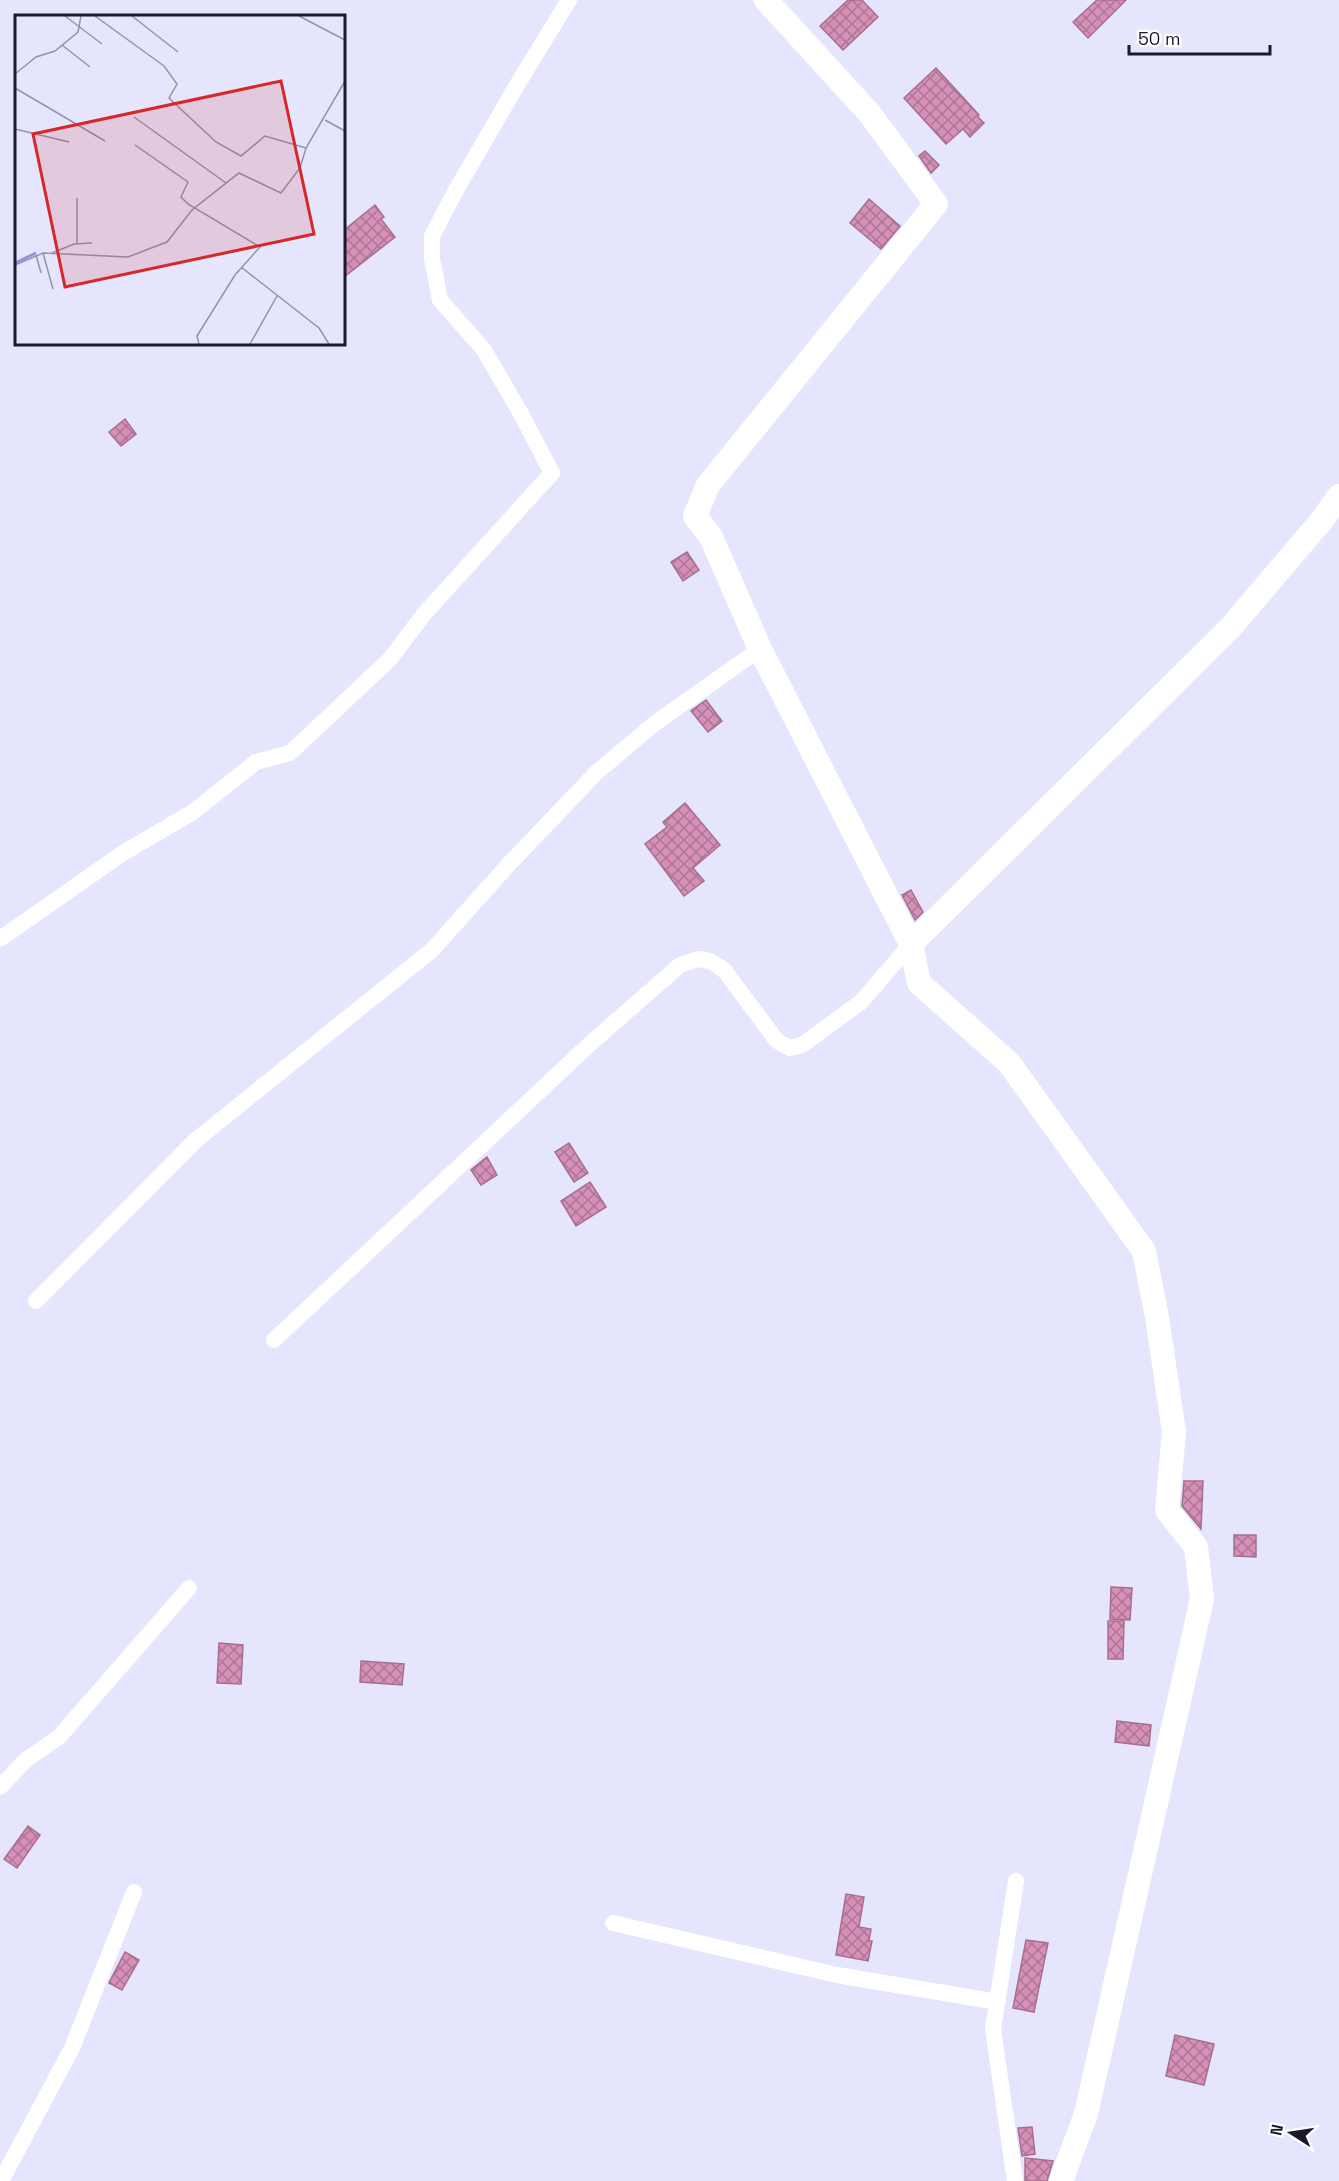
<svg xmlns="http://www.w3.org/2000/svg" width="1339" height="2181" font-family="'Space Grotesk',sans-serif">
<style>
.building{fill:url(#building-cross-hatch);stroke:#a76f8f;stroke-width:1.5}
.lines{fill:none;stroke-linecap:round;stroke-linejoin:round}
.street{stroke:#fff;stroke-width:16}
.secondary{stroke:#fff;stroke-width:24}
.inset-river{fill:none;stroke:#9593d7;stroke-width:3}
.inset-road{fill:none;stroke:#9493aa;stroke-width:1.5}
.view{fill:#d62828;fill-opacity:0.15;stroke:#d62828;stroke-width:3}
.inset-edge{fill:none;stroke:#1a192e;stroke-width:3}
</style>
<defs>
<pattern id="building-cross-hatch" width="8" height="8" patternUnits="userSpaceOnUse" patternTransform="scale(1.5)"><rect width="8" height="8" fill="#d690b8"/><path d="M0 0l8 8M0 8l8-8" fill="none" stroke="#ad7596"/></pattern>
</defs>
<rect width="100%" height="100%" fill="#e5e5fd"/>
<!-- building -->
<g class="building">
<path d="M 848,0 L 862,0 L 878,17 L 843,50 L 820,26 Z"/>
<path d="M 1097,0 L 1126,0 L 1088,38 L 1073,22 Z"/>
<path d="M 936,68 L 979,115 L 978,117 L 984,123 L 970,137 L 963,129 L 946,144 L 904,98 Z"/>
<path d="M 925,151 L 939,165 L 931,173 L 919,156 Z"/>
<path d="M 869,199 L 900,226 L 881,249 L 850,223 Z"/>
<path d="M 375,205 L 384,217 L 381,219 L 395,237 L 344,277 L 344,230 Z"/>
<path d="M 125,419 L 136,434 L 121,446 L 109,432 Z"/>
<path d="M 687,552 L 699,570 L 683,581 L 671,562 Z"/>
<path d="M 706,700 L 722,721 L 708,732 L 691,711 Z"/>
<path d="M 685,803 L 720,845 L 693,868 L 704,881 L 684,896 L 645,844 L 667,827 L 663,822 Z"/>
<path d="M 911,890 L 923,912 L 915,920 L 902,895 Z"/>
<path d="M 569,1143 L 588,1173 L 574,1182 L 555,1152 Z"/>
<path d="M 487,1157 L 497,1175 L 481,1185 L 471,1170 Z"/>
<path d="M 590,1182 L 606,1207 L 576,1226 L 561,1201 Z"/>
<path d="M 1184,1481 L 1203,1481 L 1201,1529 L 1182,1506 Z"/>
<path d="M 1234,1535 L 1256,1535 L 1256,1557 L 1234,1556 Z"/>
<path d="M 1111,1587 L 1132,1588 L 1130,1620 L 1110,1619 Z"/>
<path d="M 1108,1621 L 1124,1621 L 1123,1659 L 1108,1659 Z"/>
<path d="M 219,1643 L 243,1645 L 241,1684 L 217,1683 Z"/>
<path d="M 361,1661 L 404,1664 L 402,1685 L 360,1682 Z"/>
<path d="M 1117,1721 L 1151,1725 L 1149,1746 L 1115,1742 Z"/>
<path d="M 28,1826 L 40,1835 L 17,1868 L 4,1859 Z"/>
<path d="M 846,1894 L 864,1897 L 859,1927 L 871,1929 L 869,1941 L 872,1941 L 868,1961 L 836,1955 Z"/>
<path d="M 1026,1940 L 1048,1943 L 1034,2012 L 1013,2008 Z"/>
<path d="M 125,1952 L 139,1960 L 122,1990 L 109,1983 Z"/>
<path d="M 1175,2035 L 1214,2044 L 1204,2085 L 1166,2076 Z"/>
<path d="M 1032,2127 L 1035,2154 L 1022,2156 L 1018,2128 Z"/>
<path d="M 1025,2158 L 1053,2161 L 1047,2181 L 1025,2181 Z"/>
</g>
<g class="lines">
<!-- street -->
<g class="street">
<path d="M 0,939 L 123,853 L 193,812 L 256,762 L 290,753 L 390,659 L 424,614 L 552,473 L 520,412 L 484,350 L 440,300 L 432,259 L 432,236 L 456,190 L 520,80 L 569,0"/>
<path d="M 36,1301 L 196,1140 L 432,950 L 509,864 L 597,772 L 654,724 L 760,649"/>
<path d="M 274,1340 L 591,1043 L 680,965 L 698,959 L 710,961 L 724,970 L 777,1041 L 790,1048 L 802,1045 L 861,1002 L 911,944"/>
<path d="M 0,1787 L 27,1759 L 59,1737 L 189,1588"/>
<path d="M 613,1923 L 837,1975 L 998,2002"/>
<path d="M 1,2181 L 72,2048 L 134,1892"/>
<path d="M 1015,2181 L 993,2029 L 1016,1881"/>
</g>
<!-- secondary -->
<g class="secondary">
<path d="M 766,0 L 870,114 L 936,204 L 708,485 L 695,516 L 711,537 L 760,649 L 911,944 L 919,983 L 1009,1063 L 1144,1251 L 1157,1317 L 1174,1432 L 1167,1510 L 1196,1547 L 1202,1599 L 1086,2114 L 1061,2181"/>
<path d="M 911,944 L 1230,628 L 1322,520 L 1339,496"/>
</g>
</g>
<!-- overview -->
<g transform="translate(15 15)">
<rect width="330" height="330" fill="#e5e5fd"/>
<path class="inset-river" d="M 0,248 L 21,238"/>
<path class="inset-road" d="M 50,1 L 87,29M 80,1 L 149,51 L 162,69 L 154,83 L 201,127 L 226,141 L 250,121 L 291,133M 117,1 L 163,37M 284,1 L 330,25M 47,30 L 75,52M 0,59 L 21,42 L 40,36 L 63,17 L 66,1M 0,73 L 90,126M 119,102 L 211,168M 310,105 L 330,116M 0,114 L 54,127M 120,130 L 173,167 L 166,182 L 173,189 L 245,232 L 220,260 L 182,321 L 184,329M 62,183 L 62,228M 28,238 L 38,274M 37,238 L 59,229 L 77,228M 21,240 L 26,258M 0,250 L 28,238 L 113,242 L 144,230 L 152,227 L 177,195 L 224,158 L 266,178 L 285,153 L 291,133 L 330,66M 226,252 L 304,313 L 314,329M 235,329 L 262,281"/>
<path class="view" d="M 266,66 L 299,219 L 50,272 L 18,119 Z"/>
<rect width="330" height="330" class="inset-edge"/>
</g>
<!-- north arrow -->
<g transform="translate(1291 2133) rotate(282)" stroke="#ffffff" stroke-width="4.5" paint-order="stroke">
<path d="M0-4.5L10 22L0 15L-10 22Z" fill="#1a192e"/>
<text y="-9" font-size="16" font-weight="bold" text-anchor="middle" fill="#1a192e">N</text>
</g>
<!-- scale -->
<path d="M1129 45v9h141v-9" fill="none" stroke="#1a192e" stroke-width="3"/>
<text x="1138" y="45" font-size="18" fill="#1a192e" stroke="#ffffff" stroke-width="4.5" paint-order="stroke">50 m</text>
</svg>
